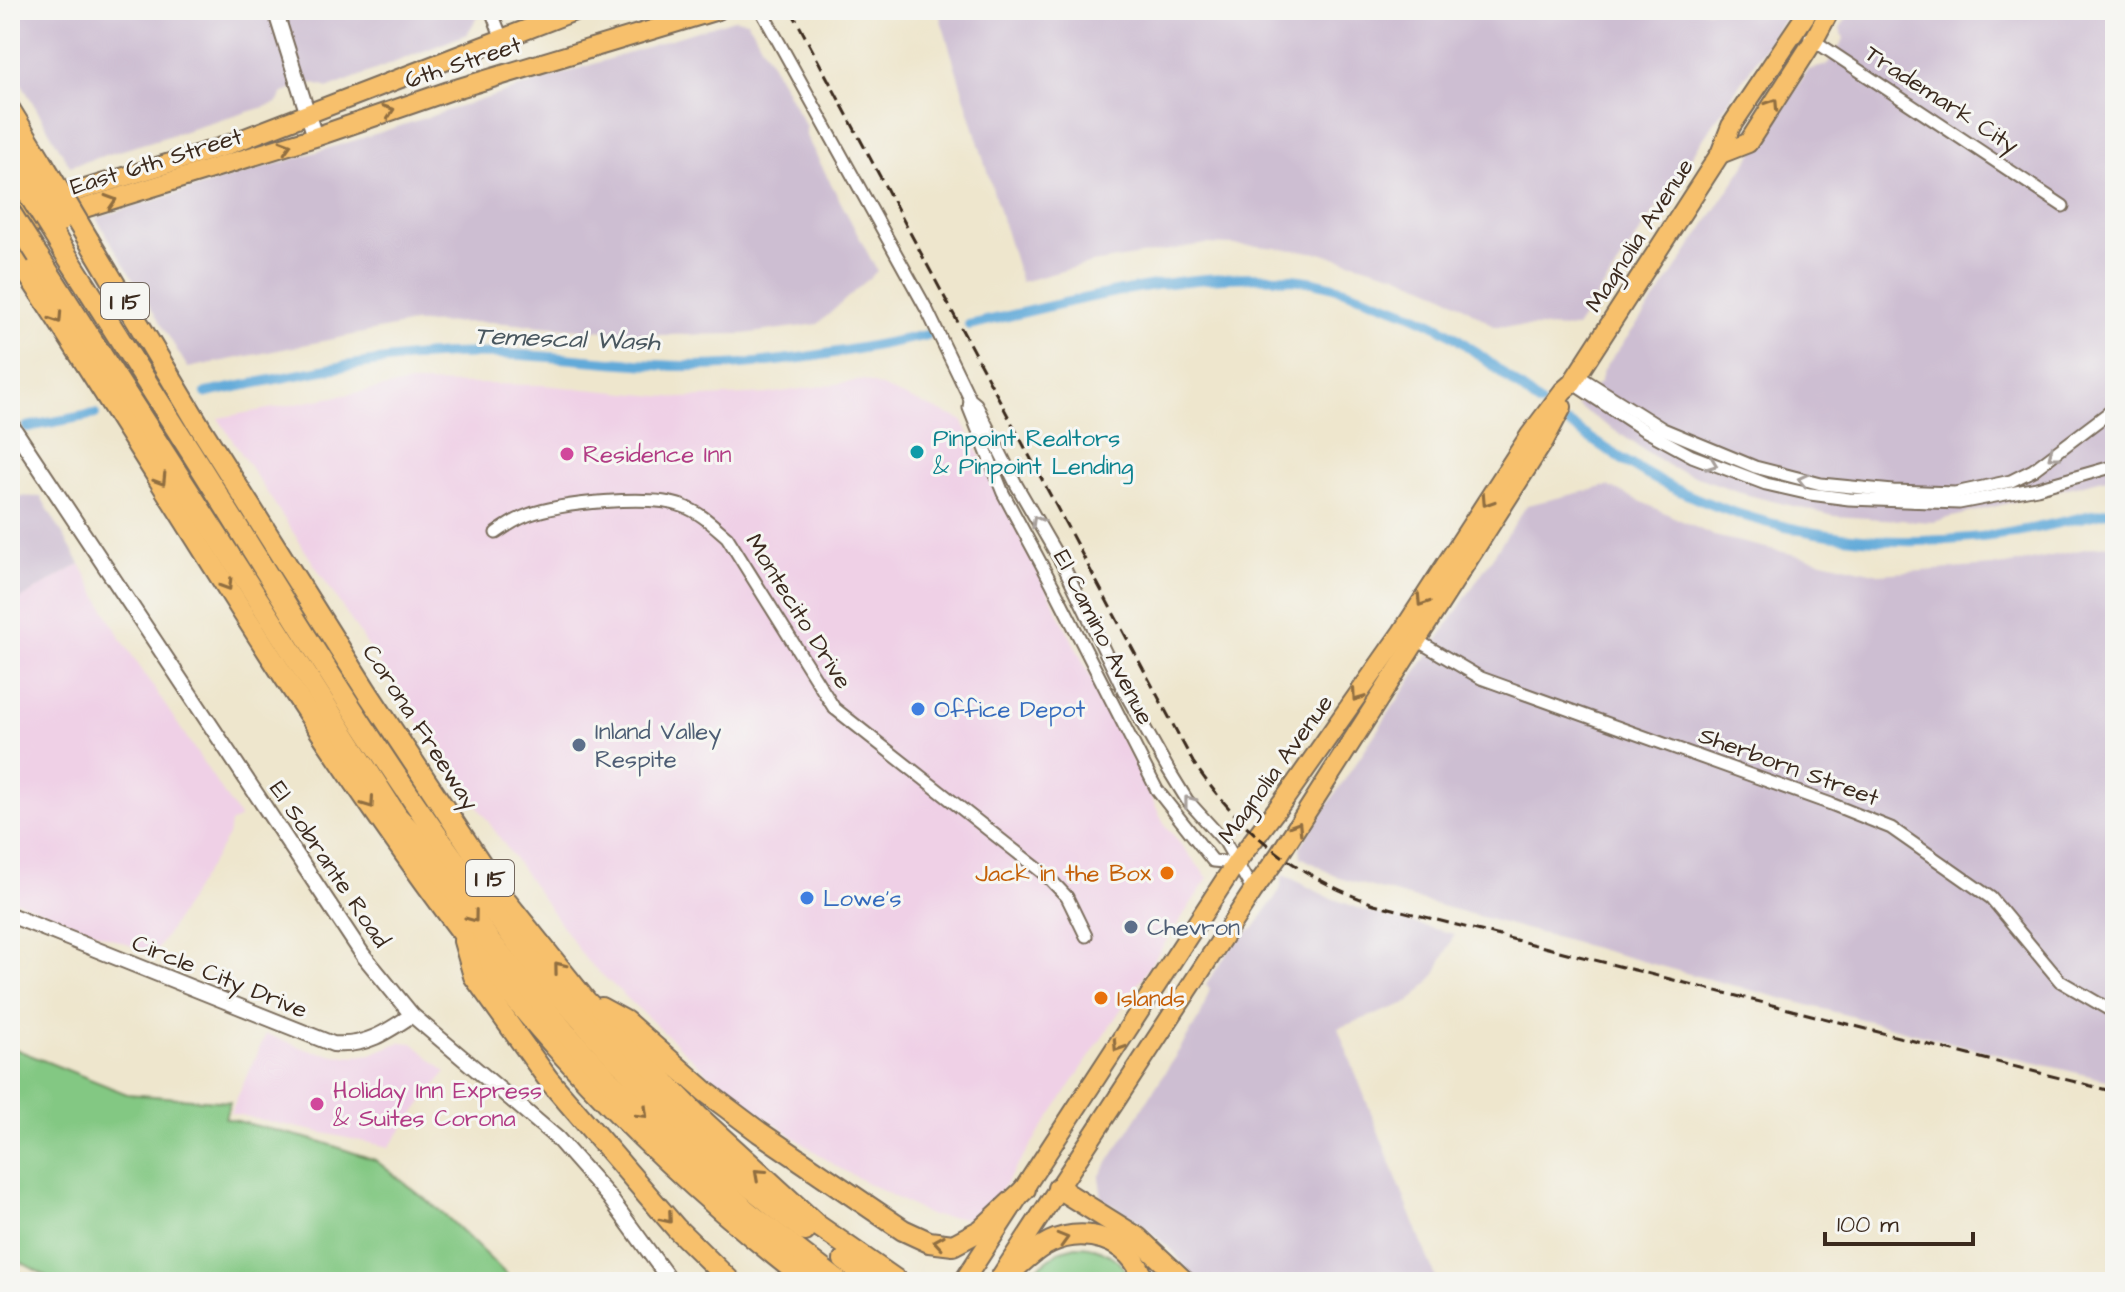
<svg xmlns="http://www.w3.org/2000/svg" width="2125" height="1292" font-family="'Architects Daughter',sans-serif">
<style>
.built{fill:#efd0e6}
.industrial{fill:#cdbed2}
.green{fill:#83c883;stroke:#5f7950;stroke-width:2}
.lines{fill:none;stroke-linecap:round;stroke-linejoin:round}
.canal{stroke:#62aad9;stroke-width:10}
.minor-casing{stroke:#7a6c5b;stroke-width:15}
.tertiary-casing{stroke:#7a6c5b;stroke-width:18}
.secondary-casing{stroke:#7a6c5b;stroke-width:20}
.primary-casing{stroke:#7a6c5b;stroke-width:22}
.motorway-casing{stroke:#7a6c5b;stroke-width:24}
.minor{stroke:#fff;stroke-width:11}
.tertiary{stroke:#fff;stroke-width:14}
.secondary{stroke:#fce6c4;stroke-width:16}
.primary{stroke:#f7c06c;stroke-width:18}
.motorway{stroke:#f7c06c;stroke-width:20}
.rail{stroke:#3b2a1e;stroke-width:3;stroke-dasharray:12 6;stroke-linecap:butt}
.motorway-bridge-casing{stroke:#7a6c5b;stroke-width:24;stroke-linecap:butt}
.motorway-bridge{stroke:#f7c06c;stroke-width:20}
.oneway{stroke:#906e41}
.oneway2{stroke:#a79f9a}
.culture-dot{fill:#0f9aa8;stroke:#f6f6f2;stroke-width:3}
.hotel-dot{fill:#d1479c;stroke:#f6f6f2;stroke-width:3}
.shop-dot{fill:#3f7fe0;stroke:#f6f6f2;stroke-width:3}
.service-dot{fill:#5c6f8a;stroke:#f6f6f2;stroke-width:3}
.food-dot{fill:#e8710a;stroke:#f6f6f2;stroke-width:3}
.labels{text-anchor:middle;stroke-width:6;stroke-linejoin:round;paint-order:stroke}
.shield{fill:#f6f6f2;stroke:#73675e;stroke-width:2}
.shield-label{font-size:22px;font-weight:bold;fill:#3b2a1e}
.street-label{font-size:24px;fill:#3b2a1e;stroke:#f6f6f2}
.culture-label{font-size:24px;fill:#0d838f;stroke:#f6f6f2;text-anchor:start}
.hotel-label{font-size:24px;fill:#b23c85;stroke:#f6f6f2;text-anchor:start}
.shop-label{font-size:24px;fill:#366cbe;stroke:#f6f6f2;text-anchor:start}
.service-label{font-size:24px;fill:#4e5e75;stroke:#f6f6f2;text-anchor:start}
.food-label{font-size:24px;fill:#c56008;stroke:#f6f6f2;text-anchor:end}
.water-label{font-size:26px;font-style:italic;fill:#49575f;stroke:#f6f6f2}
</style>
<rect width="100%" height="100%" fill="#f6f6f2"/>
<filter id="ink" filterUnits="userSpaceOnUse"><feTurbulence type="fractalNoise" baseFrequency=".0125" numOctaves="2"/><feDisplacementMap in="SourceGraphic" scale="16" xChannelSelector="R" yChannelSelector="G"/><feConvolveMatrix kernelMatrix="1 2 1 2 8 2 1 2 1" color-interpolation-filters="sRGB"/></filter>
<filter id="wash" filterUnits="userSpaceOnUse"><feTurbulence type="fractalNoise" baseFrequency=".006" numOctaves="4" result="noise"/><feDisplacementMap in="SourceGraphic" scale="32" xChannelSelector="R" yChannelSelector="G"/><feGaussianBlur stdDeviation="1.8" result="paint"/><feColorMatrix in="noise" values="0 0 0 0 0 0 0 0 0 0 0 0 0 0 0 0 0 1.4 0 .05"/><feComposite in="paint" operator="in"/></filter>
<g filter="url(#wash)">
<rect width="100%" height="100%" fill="#eee6cd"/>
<!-- built -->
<g class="built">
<path d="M 864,380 L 962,420 L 1165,825 L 1208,878 L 982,1219 L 931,1216 L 839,1168 L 726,1090 L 586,960 L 415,718 L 218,418 L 410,383 L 543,385 L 680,398 L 767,394 Z"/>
<path d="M 80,564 L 120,637 L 240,818 L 230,823 L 228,836 L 154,955 L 10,898 L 10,605 Z"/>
<path d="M 266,1034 L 311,1051 L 347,1057 L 371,1054 L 400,1042 L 413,1043 L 446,1072 L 389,1147 L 230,1113 Z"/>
</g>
<!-- industrial -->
<g class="industrial">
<path d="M 10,10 L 501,10 L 477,18 L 467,34 L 329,88 L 311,83 L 283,93 L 277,103 L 70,166 L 10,64 Z"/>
<path d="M 938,10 L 1790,10 L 1576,328 L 1494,326 L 1444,294 L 1397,274 L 1320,253 L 1259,246 L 1206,244 L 1092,263 L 1021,282 Z"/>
<path d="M 1852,10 L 2115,10 L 2115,476 L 1933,522 L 1834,516 L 1748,495 L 1672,468 L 1577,406 L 1600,382 L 1603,370 L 1663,289 L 1808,70 L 1828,65 L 1844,39 L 1840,28 Z"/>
<path d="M 734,19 L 747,21 L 752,28 L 806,127 L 806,136 L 877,271 L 818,324 L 744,334 L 657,335 L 490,322 L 413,323 L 188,368 L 96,218 L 356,140 Z"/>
<path d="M 1608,486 L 1714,536 L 1879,574 L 2006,565 L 2115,543 L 2115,1082 L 1961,1045 L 1689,974 L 1339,878 L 1301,857 L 1300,847 L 1527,505 Z"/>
<path d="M 10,496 L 41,497 L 80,564 L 10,605 Z"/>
<path d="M 1283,874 L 1328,897 L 1369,912 L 1454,934 L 1436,974 L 1410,1002 L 1338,1028 L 1437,1282 L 1196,1282 L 1174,1252 L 1136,1219 L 1102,1199 L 1099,1177 L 1200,1017 L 1210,989 L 1206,984 L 1239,937 L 1254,928 L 1280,890 Z"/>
</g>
<!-- green -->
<g class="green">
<path d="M 10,1047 L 127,1094 L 230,1102 L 225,1118 L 322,1142 L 375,1160 L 444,1214 L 514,1282 L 57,1282 L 10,1256 Z"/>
<path d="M 1076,1246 C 1102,1246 1121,1258 1133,1282 L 1043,1282 L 1040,1274 L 1033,1271 L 1061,1250 Z"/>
</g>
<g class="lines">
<!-- canal -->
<g class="canal">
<path d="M 969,325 C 1077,301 1188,267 1300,280 C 1327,283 1356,294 1382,303 C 1404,311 1429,320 1449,333 C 1481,354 1510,380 1540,404"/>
<path d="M 206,393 C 287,377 369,358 451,354 C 529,351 604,365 681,366 C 765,367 846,352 927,335"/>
<path d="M 1569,424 C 1600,444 1633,469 1667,485 C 1761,531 1867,549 1971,538 C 2019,534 2068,520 2115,510"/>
<path d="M 27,427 L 95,414"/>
</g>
</g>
</g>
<g filter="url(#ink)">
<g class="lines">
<defs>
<g id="minor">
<path d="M 491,10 L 502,39"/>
<path d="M 761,10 L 927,310 L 970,399 L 976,404 L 1017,486 L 1065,569 L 1124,691 L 1168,769 L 1187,800 L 1225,842 L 1253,891"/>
<path d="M 1810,38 L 2063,206"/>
<path d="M 1577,375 L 1663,429 L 1755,467 L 1821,484 L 1893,491 L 1955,493 L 2011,481 L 2033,470 L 2115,408"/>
<path d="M 1572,383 L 1644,430 L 1692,456 L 1766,484 L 1810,494 L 1849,499 L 1959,503 L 2037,488 L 2115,466"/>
<path d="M 970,400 L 969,408 L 1003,493 L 1052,584 L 1157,790 L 1213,861 L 1236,863"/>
<path d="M 496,533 C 506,526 517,519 528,515 C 560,503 650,494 682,506 C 700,512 713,525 727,537 L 834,708 L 1047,876 L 1067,897 L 1086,936"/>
<path d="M 1413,638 L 1481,678 L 1831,804 L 1891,828 L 1991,898 L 2060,981 L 2115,1013"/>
</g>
<g id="tertiary">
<path d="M 275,10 L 315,137"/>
<path d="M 10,423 L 363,955 L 412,1015 L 557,1138 L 609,1197 L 671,1282"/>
<path d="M 10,915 L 333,1044 C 365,1047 387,1032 412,1015"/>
</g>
<path id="secondary" d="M 10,1277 L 18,1282"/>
<g id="primary">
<path d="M 1720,154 L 1748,143 L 1814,40 L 1830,10"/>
<path d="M 10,212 L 222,147 L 577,10"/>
<path d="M 10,231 L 315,137 L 449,91 L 718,10"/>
<path d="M 1001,1276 L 1253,891 L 1279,855 L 1544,441 L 1562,407"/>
<path d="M 963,1282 L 1236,863 L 1286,797 L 1402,632 L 1530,435 L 1563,391 L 1572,383 L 1720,154 L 1731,126 L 1809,10"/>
</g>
<g id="motorway">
<path d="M 10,110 L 42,162"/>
<path d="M 10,138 L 29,168"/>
<path d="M 89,241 L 200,427 L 367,692 L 505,900 L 586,1001 L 698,1116 L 817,1225 L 899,1282"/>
<path d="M 10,247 C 135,434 247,629 376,813 C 434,896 494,979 562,1054 C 637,1137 720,1214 809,1282"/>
<path d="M 62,248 C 132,358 202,469 271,580 C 422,824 574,1056 805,1231"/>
<path d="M 38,256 L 397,816 L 411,831 L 491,942 L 566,1033 L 610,1081 L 747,1211 L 839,1282"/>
<path d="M 464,941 L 474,976 L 548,1079 L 676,1228 L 731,1282"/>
<path d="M 601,1008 L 625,1021 L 706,1092 L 759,1132 L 903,1230 L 929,1242 L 953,1245 L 981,1230 L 1025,1189"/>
<path d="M 1058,1188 L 1138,1238 L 1185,1282"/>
<path d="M 844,1260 L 872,1282"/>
<path d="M 1000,1282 C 1014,1270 1028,1255 1043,1246 C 1080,1223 1133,1238 1144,1282"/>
</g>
</defs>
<!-- minor casing -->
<use href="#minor" class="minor-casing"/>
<!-- tertiary casing -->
<use href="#tertiary" class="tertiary-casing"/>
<!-- secondary casing -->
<use href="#secondary" class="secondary-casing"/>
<!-- primary casing -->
<use href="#primary" class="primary-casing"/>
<!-- motorway casing -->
<use href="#motorway" class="motorway-casing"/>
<!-- minor -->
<use href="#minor" class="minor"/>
<!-- tertiary -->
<use href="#tertiary" class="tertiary"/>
<!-- secondary -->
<use href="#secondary" class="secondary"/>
<!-- primary -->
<use href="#primary" class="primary"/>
<!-- motorway -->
<use href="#motorway" class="motorway"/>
<!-- rail -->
<path class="rail" d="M 791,10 L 1193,762 C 1239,830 1296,876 1374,904 L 2115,1092"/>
<defs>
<g id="motorway-bridge">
<path d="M 42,162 L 89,241"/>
<path d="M 29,168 L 61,221"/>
<path d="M 16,174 L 62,248"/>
<path d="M 10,212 L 38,256"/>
</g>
</defs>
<!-- motorway-bridge casing -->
<use href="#motorway-bridge" class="motorway-bridge-casing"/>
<!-- motorway-bridge -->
<use href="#motorway-bridge" class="motorway-bridge"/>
</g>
<!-- one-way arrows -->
<defs><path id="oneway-chevron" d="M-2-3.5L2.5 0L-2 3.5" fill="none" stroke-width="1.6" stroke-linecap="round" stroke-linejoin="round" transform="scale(2)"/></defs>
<g class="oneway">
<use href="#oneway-chevron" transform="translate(1773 104) rotate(-57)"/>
<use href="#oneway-chevron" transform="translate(389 111) rotate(-19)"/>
<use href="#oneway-chevron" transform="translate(286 146) rotate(-17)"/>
<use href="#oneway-chevron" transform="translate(111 201) rotate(-17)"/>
<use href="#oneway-chevron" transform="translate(57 318) rotate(57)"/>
<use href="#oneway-chevron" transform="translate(161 480) rotate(58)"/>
<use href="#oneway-chevron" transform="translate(1487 501) rotate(123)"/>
<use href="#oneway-chevron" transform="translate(227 585) rotate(58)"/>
<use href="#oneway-chevron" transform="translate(1422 601) rotate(123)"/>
<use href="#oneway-chevron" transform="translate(1357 696) rotate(125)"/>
<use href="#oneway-chevron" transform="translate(369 803) rotate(55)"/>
<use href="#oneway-chevron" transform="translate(1297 827) rotate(-58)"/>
<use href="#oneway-chevron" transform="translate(473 917) rotate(53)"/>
<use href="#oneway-chevron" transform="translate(559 967) rotate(-129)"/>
<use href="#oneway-chevron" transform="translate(1118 1046) rotate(123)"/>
<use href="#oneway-chevron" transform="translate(643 1113) rotate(44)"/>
<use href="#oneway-chevron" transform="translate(759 1174) rotate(-138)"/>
<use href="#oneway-chevron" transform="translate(667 1218) rotate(50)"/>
<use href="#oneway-chevron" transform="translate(1063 1239) rotate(-16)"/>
<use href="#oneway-chevron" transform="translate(939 1242) rotate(-171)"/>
</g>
<g class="oneway2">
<use href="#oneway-chevron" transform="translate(2053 455) rotate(143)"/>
<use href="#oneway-chevron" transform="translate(1712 464) rotate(21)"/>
<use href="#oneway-chevron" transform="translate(1803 480) rotate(-167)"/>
<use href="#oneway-chevron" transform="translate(1037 521) rotate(-120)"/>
<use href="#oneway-chevron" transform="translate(1189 801) rotate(-128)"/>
</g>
</g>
<!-- markers -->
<circle class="culture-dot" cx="917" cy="452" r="8"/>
<g class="hotel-dot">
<circle cx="567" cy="454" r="8"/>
<circle cx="317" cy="1104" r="8"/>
</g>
<g class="shop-dot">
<circle cx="918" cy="709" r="8"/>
<circle cx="807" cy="898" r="8"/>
</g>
<g class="service-dot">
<circle cx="579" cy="745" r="8"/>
<circle cx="1131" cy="927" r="8"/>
</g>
<g class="food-dot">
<circle cx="1167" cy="873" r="8"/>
<circle cx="1101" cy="998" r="8"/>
</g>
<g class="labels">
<!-- shield labels -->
<g class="shield">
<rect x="101" y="283" width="48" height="36" rx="6"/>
<rect x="466" y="860" width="48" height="36" rx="6"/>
</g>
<g class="shield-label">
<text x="125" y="309">I 15</text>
<text x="490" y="886">I 15</text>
</g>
<!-- street labels -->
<g class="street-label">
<text transform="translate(463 62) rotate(-18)" y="8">6th Street</text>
<text transform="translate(1942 99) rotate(33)" y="8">Trademark City</text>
<text transform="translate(156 161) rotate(-17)" y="8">East 6th Street</text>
<text transform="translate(1639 235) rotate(-57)" y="8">Magnolia Avenue</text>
<text transform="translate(799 611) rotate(58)" y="8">Montecito Drive</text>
<text transform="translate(1104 637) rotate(63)" y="8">El Camino Avenue</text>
<text transform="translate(421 727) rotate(57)" y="8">Corona Freeway</text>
<text transform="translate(1789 766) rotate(20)" y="8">Sherborn Street</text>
<text transform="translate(1275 769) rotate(-54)" y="8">Magnolia Avenue</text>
<text transform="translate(330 864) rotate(56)" y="8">El Sobrante Road</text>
<text transform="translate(220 976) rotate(22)" y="8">Circle City Drive</text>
</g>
<!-- culture labels -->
<g class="culture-label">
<text x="933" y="446">Pinpoint Realtors<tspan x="933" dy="28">&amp; Pinpoint Lending</tspan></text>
</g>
<!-- hotel labels -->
<g class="hotel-label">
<text x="583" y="462">Residence Inn</text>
<text x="333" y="1098">Holiday Inn Express<tspan x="333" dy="28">&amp; Suites Corona</tspan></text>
</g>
<!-- shop labels -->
<g class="shop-label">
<text x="934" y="717">Office Depot</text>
<text x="823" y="906">Lowe's</text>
</g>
<!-- service labels -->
<g class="service-label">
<text x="595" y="739">Inland Valley<tspan x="595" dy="28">Respite</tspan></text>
<text x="1147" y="935">Chevron</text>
</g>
<!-- food labels -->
<g class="food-label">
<text x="1151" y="881">Jack in the Box</text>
<text x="1117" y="1006" text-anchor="start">Islands</text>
</g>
<!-- water labels -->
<g class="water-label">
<text transform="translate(567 338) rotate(2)" y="9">Temescal Wash</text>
</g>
</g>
<!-- margin -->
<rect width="2125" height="1292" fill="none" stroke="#f6f6f2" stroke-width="40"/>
<!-- scale -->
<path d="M1825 1232v12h148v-12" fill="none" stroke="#3b2a1e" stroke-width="4"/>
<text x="1837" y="1232" font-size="24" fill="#3b2a1e" stroke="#f6f6f2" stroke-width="6" paint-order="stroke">100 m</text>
</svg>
